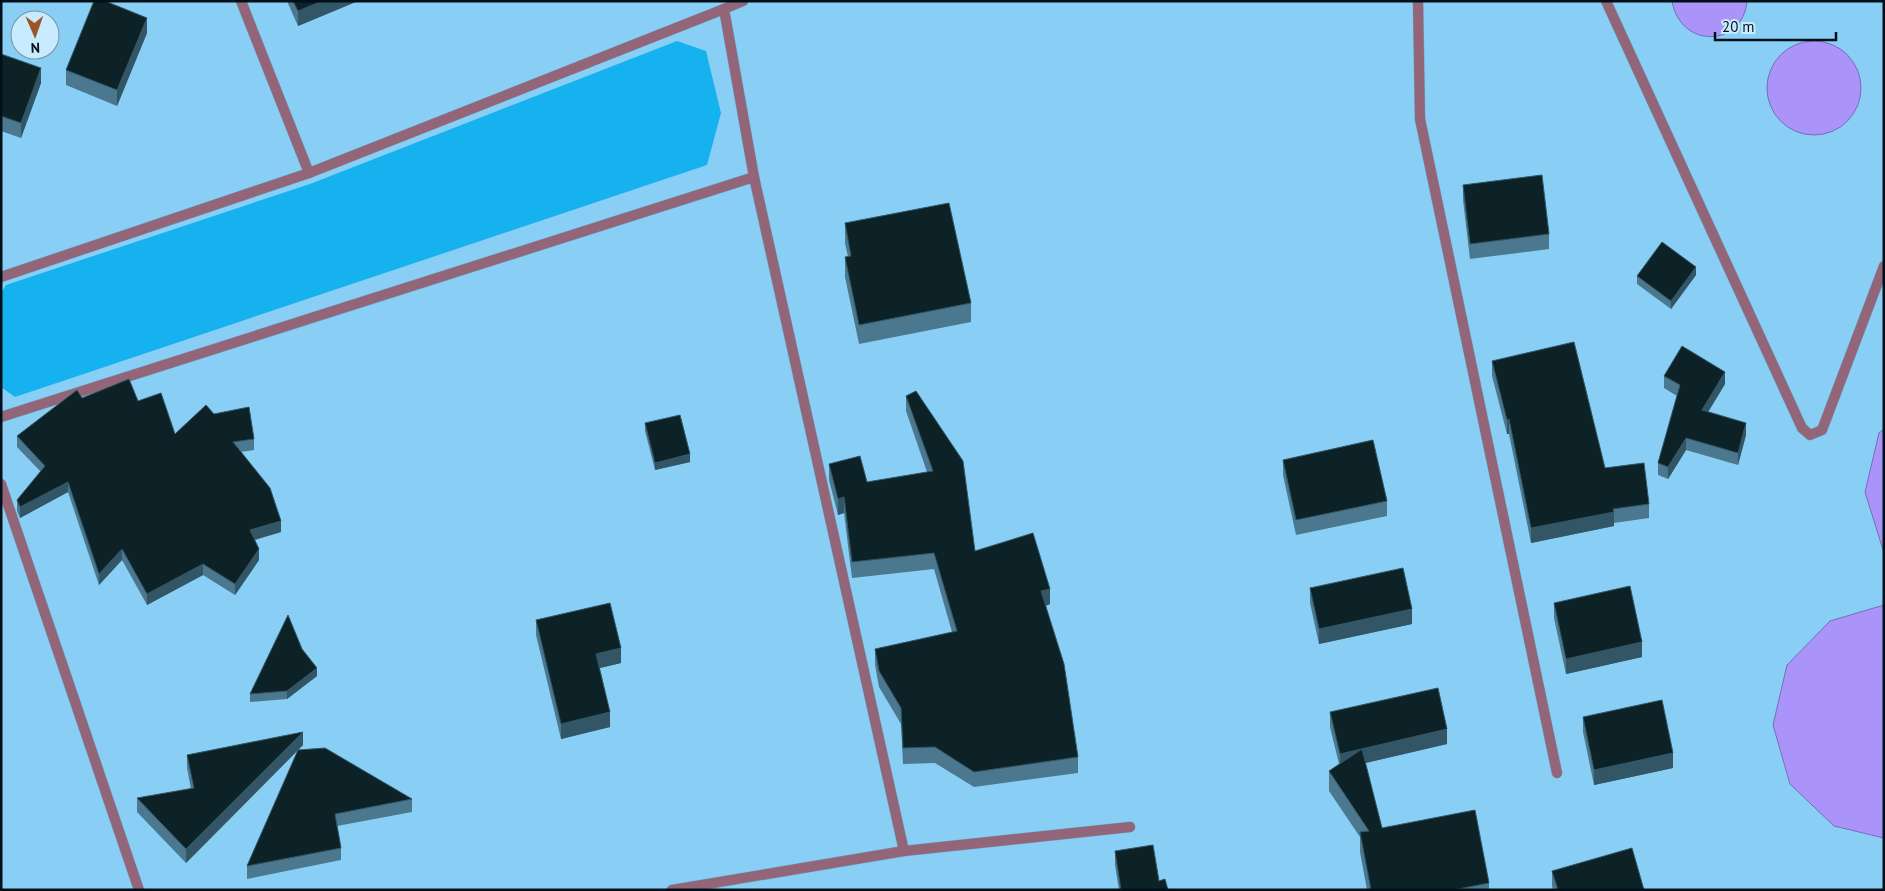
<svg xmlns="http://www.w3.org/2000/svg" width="1885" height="891" font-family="'PT Sans',sans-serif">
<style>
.green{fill:#15b2ef}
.water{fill:#ab94f9;stroke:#786cb6}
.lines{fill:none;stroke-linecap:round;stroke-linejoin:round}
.service-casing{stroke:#70adce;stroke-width:11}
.minor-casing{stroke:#70adce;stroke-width:11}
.service{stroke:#936578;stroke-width:10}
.minor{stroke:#936578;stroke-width:10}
.wall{fill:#4b788e}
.shaded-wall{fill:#325665}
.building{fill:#0d2227;stroke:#325665}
</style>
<rect width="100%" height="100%" fill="#89cff5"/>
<!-- green -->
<path class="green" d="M 677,41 L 706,51 L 721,113 L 707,165 L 15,397 L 1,387 L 1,293 L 6,285 L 310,184 Z"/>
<!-- water -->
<g class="water">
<path d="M 1672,1 L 1747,1 C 1743,48 1680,49 1672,1 Z"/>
<circle cx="1814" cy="88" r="47"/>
<path d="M 1884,429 L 1884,553 L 1865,492 L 1879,433 Z"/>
<path d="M 1884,605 L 1884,838 L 1834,826 L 1790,784 L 1773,725 L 1787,665 L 1830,621 Z"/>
</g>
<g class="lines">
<defs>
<g id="service">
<path d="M 1418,1 L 1420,119 L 1557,773"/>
<path d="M 1606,1 L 1802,428 L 1810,435 L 1822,430 L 1884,266"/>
</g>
<g id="minor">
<path d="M 241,1 L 309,173"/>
<path d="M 743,1 L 724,9 L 754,177 L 904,851"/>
<path d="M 1,277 L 309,173 L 724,9"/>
<path d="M 1,417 L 754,177"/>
<path d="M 1,484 L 139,890"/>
<path d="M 672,890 L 904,851 L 1130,827"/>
</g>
</defs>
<!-- service casing -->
<use href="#service" class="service-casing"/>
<!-- minor casing -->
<use href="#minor" class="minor-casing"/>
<!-- service -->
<use href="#service" class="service"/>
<!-- minor -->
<use href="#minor" class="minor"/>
</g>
<!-- wall -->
<g class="wall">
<path d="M 287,1 L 358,1 L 298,26 Z"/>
<path d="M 147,33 L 117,106 L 66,85 L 66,70 Z"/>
<path d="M 1,54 L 41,83 L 21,138 L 1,131 Z"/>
<path d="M 1463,185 L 1549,234 L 1549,249 L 1470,259 L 1463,200 Z"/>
<path d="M 845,223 L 971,303 L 971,322 L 859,344 L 845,277 L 845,257 L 848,257 L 845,243 Z"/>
<path d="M 1696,275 L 1671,309 L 1637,284 L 1637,276 Z"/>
<path d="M 1492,361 L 1605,468 L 1649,504 L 1649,518 L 1614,523 L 1614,526 L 1531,543 L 1509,434 L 1507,434 L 1492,376 Z"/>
<path d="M 1664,376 L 1725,384 L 1708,412 L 1746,435 L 1738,465 L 1686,450 L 1668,479 L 1658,475 L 1658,463 L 1677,396 L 1664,388 Z"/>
<path d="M 906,396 L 975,551 L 1050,604 L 1046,606 L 1078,757 L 1078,773 L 974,787 L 935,763 L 903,764 L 901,724 L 879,687 L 875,665 L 875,649 L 952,632 L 934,569 L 852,578 L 844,513 L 838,515 L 829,480 L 829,464 L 867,482 L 927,472 L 906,411 Z"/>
<path d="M 82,398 L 138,401 L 175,434 L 214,414 L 254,439 L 254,450 L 241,452 L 281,532 L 255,540 L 259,560 L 235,595 L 203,575 L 147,605 L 122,560 L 99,585 L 68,492 L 20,518 L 17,511 L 17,500 L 41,472 L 17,447 L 17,436 Z"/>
<path d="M 645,423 L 690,462 L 655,470 L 645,431 Z"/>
<path d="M 1283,460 L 1387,501 L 1387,516 L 1296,535 L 1283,475 Z"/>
<path d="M 1310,588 L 1412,624 L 1319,644 L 1310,603 Z"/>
<path d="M 1554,603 L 1642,657 L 1566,674 L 1554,618 Z"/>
<path d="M 536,620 L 621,663 L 599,668 L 610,727 L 561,739 L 536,635 Z"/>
<path d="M 302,649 L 317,676 L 287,699 L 250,702 L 250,694 Z"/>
<path d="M 1330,712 L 1447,744 L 1365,763 L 1382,828 L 1489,883 L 1489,890 L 1367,890 L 1360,852 L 1360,837 L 1329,791 L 1329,771 L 1339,764 L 1330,727 Z"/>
<path d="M 1583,717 L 1673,768 L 1594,785 L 1583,732 Z"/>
<path d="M 303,745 L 298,750 L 412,799 L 412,812 L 337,826 L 341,848 L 341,860 L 247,879 L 247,866 L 298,750 L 186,863 L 137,812 L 137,798 L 191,789 L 187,768 L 187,755 Z"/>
<path d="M 1115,851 L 1159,881 L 1168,890 L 1119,890 L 1115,865 Z"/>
<path d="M 1552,871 L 1644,890 L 1553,890 L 1552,886 Z"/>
</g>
<!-- shaded-wall -->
<g class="shaded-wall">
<path d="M 322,1 L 358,1 L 298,26 L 298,11 Z"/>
<path d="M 147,18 L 147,33 L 117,106 L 117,90 Z"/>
<path d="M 41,68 L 41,83 L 21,138 L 21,123 Z"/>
<path d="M 1696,267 L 1696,275 L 1671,309 L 1671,301 Z"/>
<path d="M 1725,372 L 1725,384 L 1702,422 L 1702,410 Z"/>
<path d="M 1509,419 L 1509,434 L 1507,434 L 1507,420 Z"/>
<path d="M 1746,423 L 1746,435 L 1738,465 L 1738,453 Z"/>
<path d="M 1686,438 L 1686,450 L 1668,479 L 1668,467 Z"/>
<path d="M 690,454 L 690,462 L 655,470 L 655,463 Z"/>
<path d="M 68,482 L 68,492 L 20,518 L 20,507 Z"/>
<path d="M 844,497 L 844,513 L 838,515 L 838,499 Z"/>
<path d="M 1614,512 L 1614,526 L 1531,543 L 1531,528 Z"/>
<path d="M 281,521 L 281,532 L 250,541 L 250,530 Z"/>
<path d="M 122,549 L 122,560 L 99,585 L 99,574 Z"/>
<path d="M 259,549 L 259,560 L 235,595 L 235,584 Z"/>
<path d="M 203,564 L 203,575 L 147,605 L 147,594 Z"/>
<path d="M 1050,589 L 1050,604 L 1041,607 L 1041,591 Z"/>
<path d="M 1412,609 L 1412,624 L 1319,644 L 1319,629 Z"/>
<path d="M 1642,642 L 1642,657 L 1566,674 L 1566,659 Z"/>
<path d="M 621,648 L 621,663 L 596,669 L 596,654 Z"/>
<path d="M 317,668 L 317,676 L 287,699 L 287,691 Z"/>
<path d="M 610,712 L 610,727 L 561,739 L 561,724 Z"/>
<path d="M 1447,729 L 1447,744 L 1340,769 L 1340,754 Z"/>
<path d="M 303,732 L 303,745 L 186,863 L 186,849 Z"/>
<path d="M 1673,753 L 1673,768 L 1594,785 L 1594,770 Z"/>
</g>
<!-- building -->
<g class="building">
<path d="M 94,1 L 105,1 L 147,18 L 117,90 L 66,70 Z"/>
<path d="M 293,1 L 322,1 L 298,11 Z"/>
<path d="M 1,54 L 41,68 L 21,123 L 1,116 Z"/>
<path d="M 1542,175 L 1549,234 L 1470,244 L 1463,185 Z"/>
<path d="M 949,203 L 971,303 L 859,325 L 845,257 L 851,256 L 845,223 Z"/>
<path d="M 1662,242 L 1696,267 L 1671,301 L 1637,276 Z"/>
<path d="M 1574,342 L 1605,468 L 1644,463 L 1649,504 L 1613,509 L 1614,512 L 1531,528 L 1509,419 L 1507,420 L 1492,361 Z"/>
<path d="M 1682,346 L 1725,372 L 1702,410 L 1746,423 L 1738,453 L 1686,438 L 1668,467 L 1658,463 L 1680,385 L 1664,376 Z"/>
<path d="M 129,379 L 138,401 L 161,393 L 175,434 L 206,405 L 214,414 L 249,407 L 254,439 L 233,442 L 270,488 L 281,521 L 250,530 L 259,549 L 235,584 L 203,564 L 147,594 L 122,549 L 99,574 L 68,482 L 20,507 L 17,500 L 45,466 L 17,436 L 77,390 L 82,398 Z"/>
<path d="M 916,391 L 963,461 L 975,551 L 1033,533 L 1050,589 L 1041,591 L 1064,664 L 1078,757 L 974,772 L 935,747 L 903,748 L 901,708 L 879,671 L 875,649 L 957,631 L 934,553 L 852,562 L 844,497 L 838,499 L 829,464 L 860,456 L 867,482 L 933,471 L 906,396 Z"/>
<path d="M 680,415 L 690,454 L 655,463 L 645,423 Z"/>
<path d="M 1373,440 L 1387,501 L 1296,520 L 1283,460 Z"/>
<path d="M 1403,568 L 1412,609 L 1319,629 L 1310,588 Z"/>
<path d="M 1630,586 L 1642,642 L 1566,659 L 1554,603 Z"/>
<path d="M 610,603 L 621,648 L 596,654 L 610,712 L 561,724 L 536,620 Z"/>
<path d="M 288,615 L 302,649 L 317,668 L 287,691 L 250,694 Z"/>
<path d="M 1438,688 L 1447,729 L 1340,754 L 1330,712 Z"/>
<path d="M 1662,700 L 1673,753 L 1594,770 L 1583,717 Z"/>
<path d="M 303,732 L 186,849 L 137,798 L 194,788 L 187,755 Z"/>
<path d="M 325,748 L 412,799 L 335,814 L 341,848 L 247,866 L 298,750 Z"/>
<path d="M 1362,749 L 1382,828 L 1475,810 L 1489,883 L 1453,890 L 1371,890 L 1360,832 L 1369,831 L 1329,771 Z"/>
<path d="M 1153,845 L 1159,881 L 1165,879 L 1168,890 L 1121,890 L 1115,851 Z"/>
<path d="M 1632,848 L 1644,890 L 1558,890 L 1552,871 Z"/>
</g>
<!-- border -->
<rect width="1885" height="891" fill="none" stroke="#00101a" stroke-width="5"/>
<!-- north arrow -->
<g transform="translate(35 35) rotate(178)"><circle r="24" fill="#c9ebfe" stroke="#7993a3"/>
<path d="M0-4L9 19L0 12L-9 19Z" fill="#9a5626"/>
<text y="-8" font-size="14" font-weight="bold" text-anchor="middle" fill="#00101a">N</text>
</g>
<!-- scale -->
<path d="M1715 32v8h121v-8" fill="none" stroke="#00101a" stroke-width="2.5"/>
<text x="1722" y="32" font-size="15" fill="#00101a" stroke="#c9ebfe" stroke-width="4" paint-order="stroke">20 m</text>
</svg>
